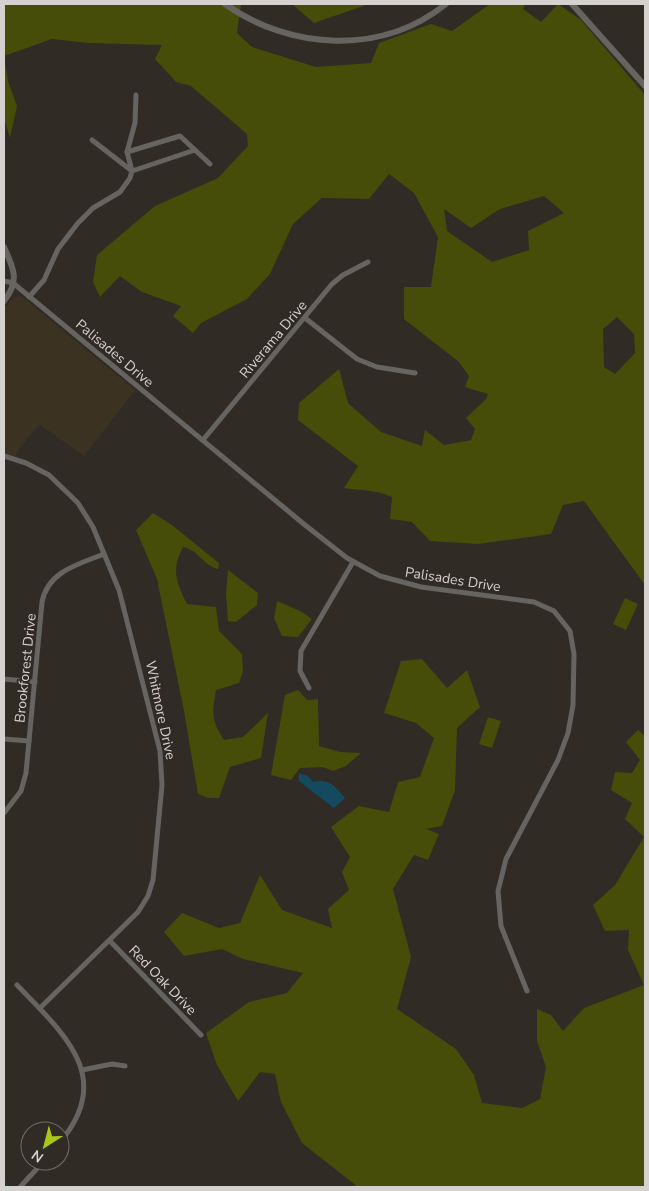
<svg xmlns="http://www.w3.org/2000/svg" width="649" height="1191" font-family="'Nunito Sans',sans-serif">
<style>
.commercial{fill:#3b3222}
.green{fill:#454d08;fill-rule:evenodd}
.water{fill:#134a5f}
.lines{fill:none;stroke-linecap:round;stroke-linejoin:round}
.stream{stroke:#134a5f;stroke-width:1}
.minor{stroke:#666461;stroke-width:5}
.tertiary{stroke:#666461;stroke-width:6}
.labels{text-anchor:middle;stroke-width:4;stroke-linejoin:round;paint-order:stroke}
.street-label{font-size:14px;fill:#d5d1ce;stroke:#302b25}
</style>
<rect width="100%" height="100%" fill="#302b25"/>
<!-- commercial -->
<path class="commercial" d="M 20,295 L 135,390 L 84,456 L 39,424 L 19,449 L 15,457 L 4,454 L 4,309 L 12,299 Z"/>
<!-- green -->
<g class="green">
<path d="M 4,4 L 241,4 L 237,33 L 252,47 L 316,67 L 371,63 L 379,43 L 431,24 L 452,31 L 490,4 L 525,4 L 523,9 L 541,22 L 558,4 L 581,20 L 645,95 L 645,585 L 584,501 L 563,505 L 551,534 L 478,544 L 430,541 L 412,522 L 390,519 L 392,497 C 374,489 363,491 344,488 L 358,466 L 298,420 L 299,403 L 339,369 L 348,403 L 381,432 L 422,446 L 425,430 L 444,445 L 471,440 L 475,429 L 466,418 L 486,399 L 488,394 L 465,387 L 469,376 L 459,362 L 404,319 L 404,287 L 431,287 L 438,237 L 414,193 L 389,174 L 369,199 L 322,198 L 293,224 L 270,274 L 247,299 L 201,323 L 193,333 L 173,316 L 181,306 L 142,292 L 120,276 L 100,297 L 93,282 L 97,255 L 155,206 L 218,178 L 248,146 L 247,134 L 191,86 L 176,82 L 155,59 L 162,45 L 88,43 L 52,39 L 4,56 L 8,81 L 17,106 L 10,138 L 4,118 ZM 544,196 L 564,213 L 528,231 L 529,250 L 492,262 L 447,231 L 444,209 L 471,228 L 500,209 ZM 617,317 L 634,334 L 635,353 L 615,374 L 604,367 L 603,329 Z"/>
<path d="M 292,4 L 369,4 L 314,23 Z"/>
<path d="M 153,513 L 172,525 L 219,563 L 218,569 C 202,565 200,551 183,547 C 171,571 176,581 187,604 L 216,607 L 219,631 L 242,654 L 243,671 L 239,683 L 216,690 C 212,713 211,720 224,740 L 243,737 L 268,713 L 261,758 L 230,767 L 219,798 L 208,798 L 198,794 L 184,711 L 157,579 L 136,530 Z"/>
<path d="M 228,570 L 258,593 L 257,605 L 236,622 L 228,621 L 226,594 Z"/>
<path d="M 625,598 L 638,604 L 626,630 L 613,624 Z"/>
<path d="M 277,601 L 300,611 L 312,619 L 298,637 L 282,636 L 274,618 Z"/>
<path d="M 422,659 L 447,688 L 467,670 L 480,707 L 457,728 L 455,790 L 442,826 L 426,829 L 439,834 L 428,860 L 414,855 L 393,889 L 411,957 L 397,1009 L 456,1049 L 474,1075 L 482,1103 L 522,1108 L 540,1099 L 546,1067 L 537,1041 L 537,1009 L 551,1015 L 563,1031 L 584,1008 L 644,985 L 628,950 L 629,930 L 605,931 L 593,905 L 615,885 L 644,837 L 625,819 L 632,803 L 611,790 L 615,772 L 632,773 L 640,760 L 626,742 L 638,730 L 645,736 L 645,1187 L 358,1187 L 302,1143 L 281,1102 L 275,1074 L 260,1072 L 238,1101 L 217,1065 L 206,1033 L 249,1002 L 287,993 L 303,973 L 243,959 L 222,949 L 184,956 L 164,932 L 182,913 L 219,928 L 240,923 L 260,875 L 282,910 L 332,928 L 328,909 L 349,890 L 342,872 L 350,857 L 331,827 L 359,806 L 389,812 L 398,782 L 420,777 L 434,738 L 416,723 L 384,713 L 401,661 Z"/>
<path d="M 298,690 L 307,700 L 318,699 L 319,746 L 340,752 L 361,753 L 346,766 L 333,771 L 323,767 L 300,768 L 291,780 L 271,775 L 285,695 Z"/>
<path d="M 488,717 L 501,721 L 492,748 L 479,744 Z"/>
</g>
<!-- water -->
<path class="water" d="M 299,773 L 308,776 L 313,782 C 328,777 336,787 345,798 L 334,808 L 299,781 Z"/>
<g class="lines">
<!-- stream -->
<path class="stream" d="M 4,1182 L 9,1187"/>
<!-- minor -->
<g class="minor">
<path d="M 92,140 L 132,171 L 195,150 L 180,136 L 127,152"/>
<path d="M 195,150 L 210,164"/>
<path d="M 4,281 L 13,283 L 305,525 L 347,558 L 380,576 L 421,587 L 534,602 L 554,611 L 570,631 L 574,654 L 573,705 L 568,733 L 558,760 L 506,859 L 498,891 L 501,926 L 527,991"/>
<path d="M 29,297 L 44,280 L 58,249 L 78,223 L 93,208 L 120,192 L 130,178 L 132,171 L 127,152 L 135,123 L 136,95"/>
<path d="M 305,318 L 357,359 L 377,367 L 415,373"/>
<path d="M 203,440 L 332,284 L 343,275 L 368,262"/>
<path d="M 4,456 L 26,463 L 49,475 L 78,503 L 93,527 L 119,590 L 160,751 L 162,785 L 153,880 L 148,896 L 138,912 L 40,1008"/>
<path d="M 4,679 L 35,682"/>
<path d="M 309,688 L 300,671 L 301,651 L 353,562"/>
<path d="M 4,739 L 29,741"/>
<path d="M 4,813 L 21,791 L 26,773 L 42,602 C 48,571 79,564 104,554"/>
<path d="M 110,941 L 201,1035"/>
<path d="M 17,985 C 62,1032 116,1077 60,1142"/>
<path d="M 82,1070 L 112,1064 L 125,1066"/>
<path d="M 20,1187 L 44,1161"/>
</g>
<!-- tertiary -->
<g class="tertiary">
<path d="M 225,4 C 290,50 381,56 446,4"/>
<path d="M 572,4 L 645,86"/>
<path d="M 4,247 C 14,269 20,281 4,301"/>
</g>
</g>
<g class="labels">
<!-- street labels -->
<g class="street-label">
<text transform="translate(273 339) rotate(-50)" y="5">Riverama Drive</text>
<text transform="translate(115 353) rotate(40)" y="5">Palisades Drive</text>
<text transform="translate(453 579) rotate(9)" y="5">Palisades Drive</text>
<text transform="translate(25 668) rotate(-84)" y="5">Brookforest Drive</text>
<text transform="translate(161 710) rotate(78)" y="5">Whitmore Drive</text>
<text transform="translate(163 980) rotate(46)" y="5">Red Oak Drive</text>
</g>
</g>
<!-- border -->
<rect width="649" height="1191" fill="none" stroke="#d5d1ce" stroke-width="10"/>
<!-- north arrow -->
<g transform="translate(45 1146) rotate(216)"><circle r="24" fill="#302b25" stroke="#726d69"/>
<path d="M0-4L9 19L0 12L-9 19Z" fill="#aac717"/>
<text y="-8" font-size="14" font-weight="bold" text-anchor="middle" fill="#d5d1ce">N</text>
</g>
</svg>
